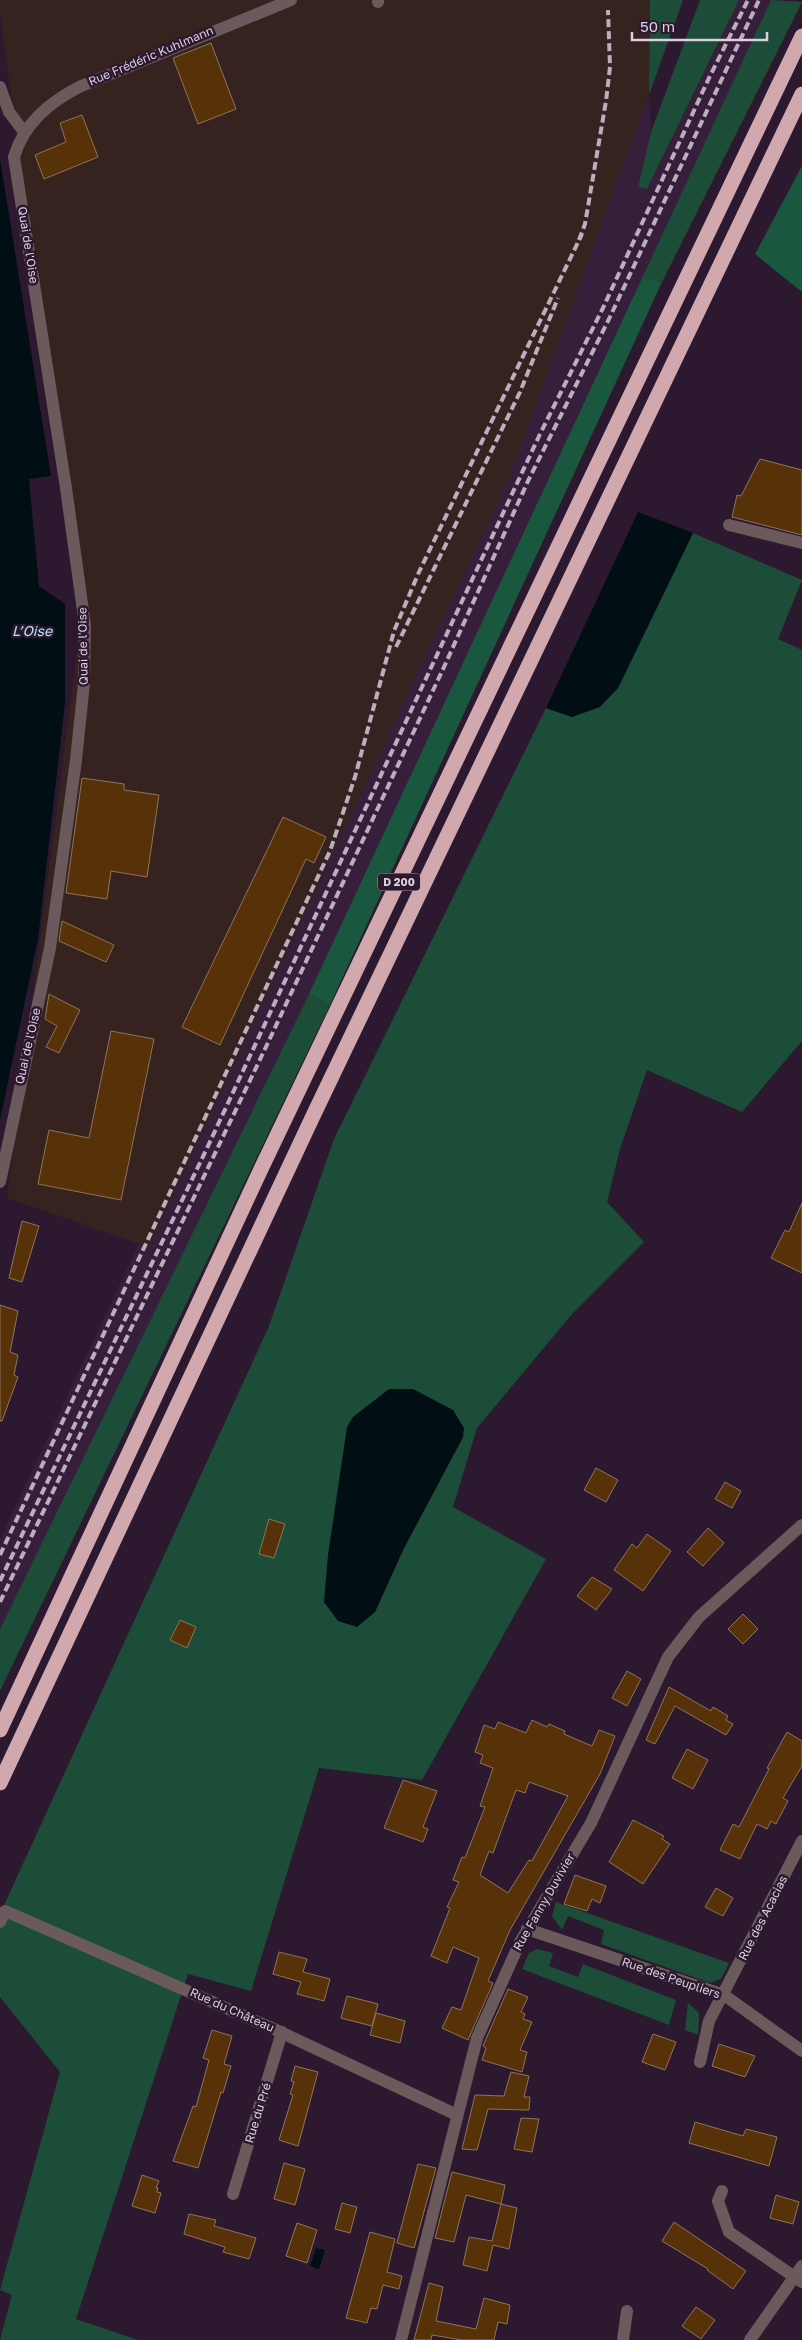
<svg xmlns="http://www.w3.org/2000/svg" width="802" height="2340" font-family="'Golos Text',sans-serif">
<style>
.built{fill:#371f3b}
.industrial{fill:#362320}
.green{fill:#1b4d39;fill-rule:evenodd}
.forest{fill:#1a573f}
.water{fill:#010e13}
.building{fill:#573208;stroke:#8e745c;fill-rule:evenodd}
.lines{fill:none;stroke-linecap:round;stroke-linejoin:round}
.minor{stroke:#6a5a5c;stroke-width:12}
.highway{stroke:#d1a8ad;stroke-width:15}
.rail{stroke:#bcaebf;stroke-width:4;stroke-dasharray:8 4;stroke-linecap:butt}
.labels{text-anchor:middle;stroke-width:5;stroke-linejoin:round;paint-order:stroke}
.shield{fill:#2c192f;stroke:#a798aa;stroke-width:1}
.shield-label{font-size:11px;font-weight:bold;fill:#dccfde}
.street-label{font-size:12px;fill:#dccfde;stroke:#2c192f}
.water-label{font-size:14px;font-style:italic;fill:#ade7f6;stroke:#2c192f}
</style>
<rect width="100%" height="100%" fill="#2c192f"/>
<!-- built -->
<path class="built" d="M 739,0 L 771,0 L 309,994 L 0,1629 L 0,1539 L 331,835 L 649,95 L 651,132 L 638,187 L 647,189 Z"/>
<!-- industrial -->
<path class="industrial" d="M 0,0 L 683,0 L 511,473 L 149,1247 L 7,1198 L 82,612 L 0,14 Z"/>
<!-- green -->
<g class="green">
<path d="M 650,0 L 683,0 L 649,95 Z"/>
<path d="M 700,0 L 739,0 L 647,189 L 638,187 L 651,132 Z"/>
<path d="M 771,0 L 802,2 L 662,282 L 642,278 Z"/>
<path d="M 693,533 L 802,580 L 778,639 L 802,650 L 802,1041 L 742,1112 L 647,1070 L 620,1149 L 607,1202 L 644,1242 L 572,1314 L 477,1428 L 453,1507 L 546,1559 L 422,1780 L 319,1768 L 251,1991 L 188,1974 L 76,2319 L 138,2340 L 0,2340 L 12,2295 L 0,2290 L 60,2072 L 0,1997 L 0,1914 L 269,1326 L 334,1139 L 546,708 L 572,717 L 618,688 ZM 453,1410 L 463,1437 L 403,1550 L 375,1612 Z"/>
<path d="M 309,994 L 330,1005 L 0,1691 L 0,1629 Z"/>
<path d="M 556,1902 L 729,1963 L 721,1979 L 710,1983 L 601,1944 L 604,1930 L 568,1916 L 562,1930 L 552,1916 Z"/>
<path d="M 537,1949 L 553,1953 L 549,1966 L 578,1977 L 583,1964 L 676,2000 L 669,2025 L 522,1969 L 529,1953 Z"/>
<path d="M 688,2003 L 699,2013 L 698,2035 L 685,2030 Z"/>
</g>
<!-- forest -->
<g class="forest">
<path d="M 802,166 L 802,292 L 755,254 Z"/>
<path d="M 642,278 L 662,282 L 330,1005 L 309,994 Z"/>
</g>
<!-- water -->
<g class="water">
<path d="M 0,159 L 51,476 L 29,479 L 39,586 L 65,604 L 65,703 L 38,939 L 0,1120 Z"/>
<path d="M 638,512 L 693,533 L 618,688 L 600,707 L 572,717 L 546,708 Z"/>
<path d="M 389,1389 L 413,1389 L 453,1410 L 464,1428 L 463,1437 L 403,1550 L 375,1612 L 357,1627 L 338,1621 L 324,1602 L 328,1555 L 347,1427 L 353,1417 Z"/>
<path d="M 316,2248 L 325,2250 L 319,2269 L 310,2266 Z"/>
</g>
<!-- building -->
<g class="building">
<path d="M 211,43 L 236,109 L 198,124 L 173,58 Z"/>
<path d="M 82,115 L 98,157 L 44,179 L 35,155 L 66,142 L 60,123 Z"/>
<path d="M 760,459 L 802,470 L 802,535 L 732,517 L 737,495 L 741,496 Z"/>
<path d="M 82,778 L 124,784 L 124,790 L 159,795 L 147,877 L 111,871 L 107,899 L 66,893 Z"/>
<path d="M 283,817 L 326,837 L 314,863 L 306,859 L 220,1045 L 182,1027 Z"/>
<path d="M 62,921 L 114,945 L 106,962 L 59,941 Z"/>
<path d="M 49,994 L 80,1010 L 59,1053 L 46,1047 L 57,1026 L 45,1019 Z"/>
<path d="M 111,1031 L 154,1039 L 121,1200 L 38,1184 L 49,1130 L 89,1138 Z"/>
<path d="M 802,1203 L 802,1273 L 771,1258 L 785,1230 L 789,1232 Z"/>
<path d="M 22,1221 L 39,1226 L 22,1282 L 9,1278 Z"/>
<path d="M 0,1305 L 18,1311 L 10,1352 L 18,1355 L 14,1375 L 18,1377 L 2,1421 L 0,1421 Z"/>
<path d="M 596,1468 L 618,1480 L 606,1502 L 584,1490 Z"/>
<path d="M 725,1482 L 741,1491 L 732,1508 L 715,1499 Z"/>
<path d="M 269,1519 L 285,1524 L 274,1558 L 259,1554 Z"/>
<path d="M 708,1528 L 724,1543 L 703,1566 L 687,1552 Z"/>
<path d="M 647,1534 L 671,1551 L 643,1591 L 614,1570 L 632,1544 L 637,1548 Z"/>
<path d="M 592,1577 L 612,1589 L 596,1610 L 577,1596 Z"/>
<path d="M 743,1614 L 758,1629 L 743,1644 L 728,1629 Z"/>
<path d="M 180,1620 L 196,1627 L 187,1648 L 170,1640 Z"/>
<path d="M 627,1671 L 641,1679 L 627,1706 L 612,1698 Z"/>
<path d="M 669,1687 L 711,1711 L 713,1707 L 728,1716 L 726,1720 L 733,1724 L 726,1735 L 675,1706 L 655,1744 L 646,1740 Z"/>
<path d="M 532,1720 L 547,1727 L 549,1724 L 565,1731 L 564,1734 L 592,1746 L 599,1730 L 615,1736 L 600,1774 L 510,1930 L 488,1981 L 493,1983 L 468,2040 L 442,2028 L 452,2007 L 461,2010 L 479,1958 L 453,1947 L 447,1963 L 431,1956 L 450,1908 L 447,1907 L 459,1882 L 453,1880 L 462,1857 L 465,1858 L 485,1807 L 480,1806 L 493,1768 L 480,1763 L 483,1755 L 475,1752 L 484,1725 L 495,1729 L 498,1722 L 526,1733 ZM 529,1782 L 568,1796 L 532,1861 L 529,1860 L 508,1893 L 480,1875 L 489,1851 L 493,1853 L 516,1790 L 525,1793 Z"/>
<path d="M 787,1732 L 802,1741 L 802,1766 L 783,1798 L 788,1801 L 776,1824 L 771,1821 L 767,1829 L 757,1824 L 740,1859 L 720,1850 L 733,1824 L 739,1827 L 769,1769 L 767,1768 Z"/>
<path d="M 687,1749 L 708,1760 L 693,1789 L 672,1778 Z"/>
<path d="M 403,1780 L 437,1791 L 423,1827 L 428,1829 L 423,1842 L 384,1828 Z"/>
<path d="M 633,1820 L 664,1836 L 662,1839 L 670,1844 L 643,1884 L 609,1862 Z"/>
<path d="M 575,1875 L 606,1886 L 600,1903 L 592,1899 L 587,1911 L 564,1904 Z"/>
<path d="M 716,1888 L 733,1898 L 723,1916 L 705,1907 Z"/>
<path d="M 279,1952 L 307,1959 L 303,1972 L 330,1979 L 324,2001 L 297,1994 L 301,1982 L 273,1974 Z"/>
<path d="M 508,1989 L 528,1997 L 521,2012 L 525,2014 L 523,2019 L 532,2022 L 520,2050 L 527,2052 L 522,2072 L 482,2060 L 486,2048 L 483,2046 L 485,2041 Z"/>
<path d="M 347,1996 L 378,2004 L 372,2026 L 341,2018 Z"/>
<path d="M 376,2013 L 405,2021 L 400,2043 L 370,2035 Z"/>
<path d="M 212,2030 L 232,2036 L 224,2064 L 231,2066 L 223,2093 L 221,2092 L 198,2168 L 173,2161 L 193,2106 L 196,2107 L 209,2060 L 203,2058 Z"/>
<path d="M 653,2034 L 676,2042 L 665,2070 L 642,2062 Z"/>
<path d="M 719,2044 L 755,2056 L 745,2077 L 712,2066 Z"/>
<path d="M 295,2066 L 318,2072 L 298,2146 L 279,2140 L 293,2095 L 290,2094 L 294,2082 L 291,2081 Z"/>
<path d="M 511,2072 L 529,2076 L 524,2097 L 530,2097 L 529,2110 L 488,2109 L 477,2150 L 462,2149 L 475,2095 L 504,2096 Z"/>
<path d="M 521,2118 L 539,2119 L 532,2152 L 514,2149 Z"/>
<path d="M 695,2122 L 743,2136 L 746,2129 L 777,2137 L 769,2166 L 689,2143 Z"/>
<path d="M 284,2163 L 305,2169 L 295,2205 L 274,2199 Z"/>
<path d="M 418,2164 L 436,2168 L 414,2248 L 397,2243 Z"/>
<path d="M 452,2172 L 505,2185 L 501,2204 L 466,2195 L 454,2242 L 435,2238 Z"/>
<path d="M 142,2175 L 159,2181 L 156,2188 L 158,2188 L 157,2192 L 161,2193 L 155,2213 L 132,2206 Z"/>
<path d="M 776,2195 L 799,2202 L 793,2224 L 770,2218 Z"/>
<path d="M 342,2203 L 357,2207 L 350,2233 L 335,2229 Z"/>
<path d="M 501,2204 L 517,2208 L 509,2249 L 493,2245 L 487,2271 L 463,2265 L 469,2237 L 492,2241 Z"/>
<path d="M 189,2214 L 216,2220 L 214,2226 L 256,2238 L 249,2259 L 223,2252 L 225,2247 L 184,2234 Z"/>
<path d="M 674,2222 L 746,2271 L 733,2289 L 707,2270 L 708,2269 L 662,2241 Z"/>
<path d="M 297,2223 L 317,2230 L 307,2263 L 286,2256 Z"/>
<path d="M 370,2232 L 395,2239 L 387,2272 L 402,2276 L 399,2289 L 383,2285 L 377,2309 L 371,2308 L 367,2323 L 346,2318 Z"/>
<path d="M 429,2283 L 443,2287 L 436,2321 L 476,2329 L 484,2298 L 510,2305 L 507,2324 L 498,2322 L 494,2340 L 462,2340 L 432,2335 L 431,2340 L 414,2340 Z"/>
<path d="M 696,2307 L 715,2320 L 701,2339 L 682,2326 Z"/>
</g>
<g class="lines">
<!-- minor -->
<g class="minor">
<path d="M 378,0 L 378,2"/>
<path d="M 0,87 L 9,112 L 24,132"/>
<path d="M 729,525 L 802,543"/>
<path d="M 0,1182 L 50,948 L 76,760 L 84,683 L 85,625 L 66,488 L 14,157 C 24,123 49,103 79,87 L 291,0"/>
<path d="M 0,1922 L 5,1911 L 274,2029 L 457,2115"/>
<path d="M 527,1929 L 724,1995 L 802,2051"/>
<path d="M 700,2062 L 709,2021 L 802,1841"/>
<path d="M 722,2191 L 718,2201 L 729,2232 L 802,2282"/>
<path d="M 233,2194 L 282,2032"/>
<path d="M 401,2340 L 477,2038 L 520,1942 L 591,1823 L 668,1657 L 699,1617 L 802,1525"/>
<path d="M 623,2340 L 627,2311"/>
<path d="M 750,2340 L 802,2266"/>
</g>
<!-- highway -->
<g class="highway">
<path d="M 0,1730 L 261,1169 L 802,36"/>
<path d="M 0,1783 L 313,1116 L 802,94"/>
</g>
<!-- rail -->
<g class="rail">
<path d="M 579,240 L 585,224 L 606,101 L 610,67 L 608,10"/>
<path d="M 396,647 L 520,392 L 558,298"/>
<path d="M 0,1555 L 330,851 L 355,777 L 394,631 L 419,572 L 582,234"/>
<path d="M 0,1581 L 208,1146 L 540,434 L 603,308 L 709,78 L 748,0"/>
<path d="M 0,1602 L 265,1049 L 444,667 L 528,481 L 609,319 L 759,0"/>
</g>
</g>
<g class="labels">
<!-- shield labels -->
<rect class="shield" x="378" y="873.5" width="42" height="17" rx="4"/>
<g class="shield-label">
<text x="399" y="886">D 200</text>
</g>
<!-- street labels -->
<g class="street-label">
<text transform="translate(151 56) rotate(-23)" y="4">Rue Frédéric Kuhlmann</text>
<text transform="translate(28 245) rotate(81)" y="4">Quai de l'Oise</text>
<text transform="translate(83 646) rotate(-91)" y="4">Quai de l'Oise</text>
<text transform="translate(28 1046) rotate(-77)" y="4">Quai de l'Oise</text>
<text transform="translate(544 1902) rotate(-60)" y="4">Rue Fanny Duvivier</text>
<text transform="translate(763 1918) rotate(-63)" y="4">Rue des Acacias</text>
<text transform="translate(671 1978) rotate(19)" y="4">Rue des Peupliers</text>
<text transform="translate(232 2010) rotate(24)" y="4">Rue du Château</text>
<text transform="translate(258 2113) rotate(-73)" y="4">Rue du Pré</text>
</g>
<!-- water labels -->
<g class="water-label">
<text x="32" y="636">L’Oise</text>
</g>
</g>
<!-- scale -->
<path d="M632 32v8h135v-8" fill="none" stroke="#dccfde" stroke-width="2.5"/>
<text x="640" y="32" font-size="15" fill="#dccfde" stroke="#2c192f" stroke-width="4" paint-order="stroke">50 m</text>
</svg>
